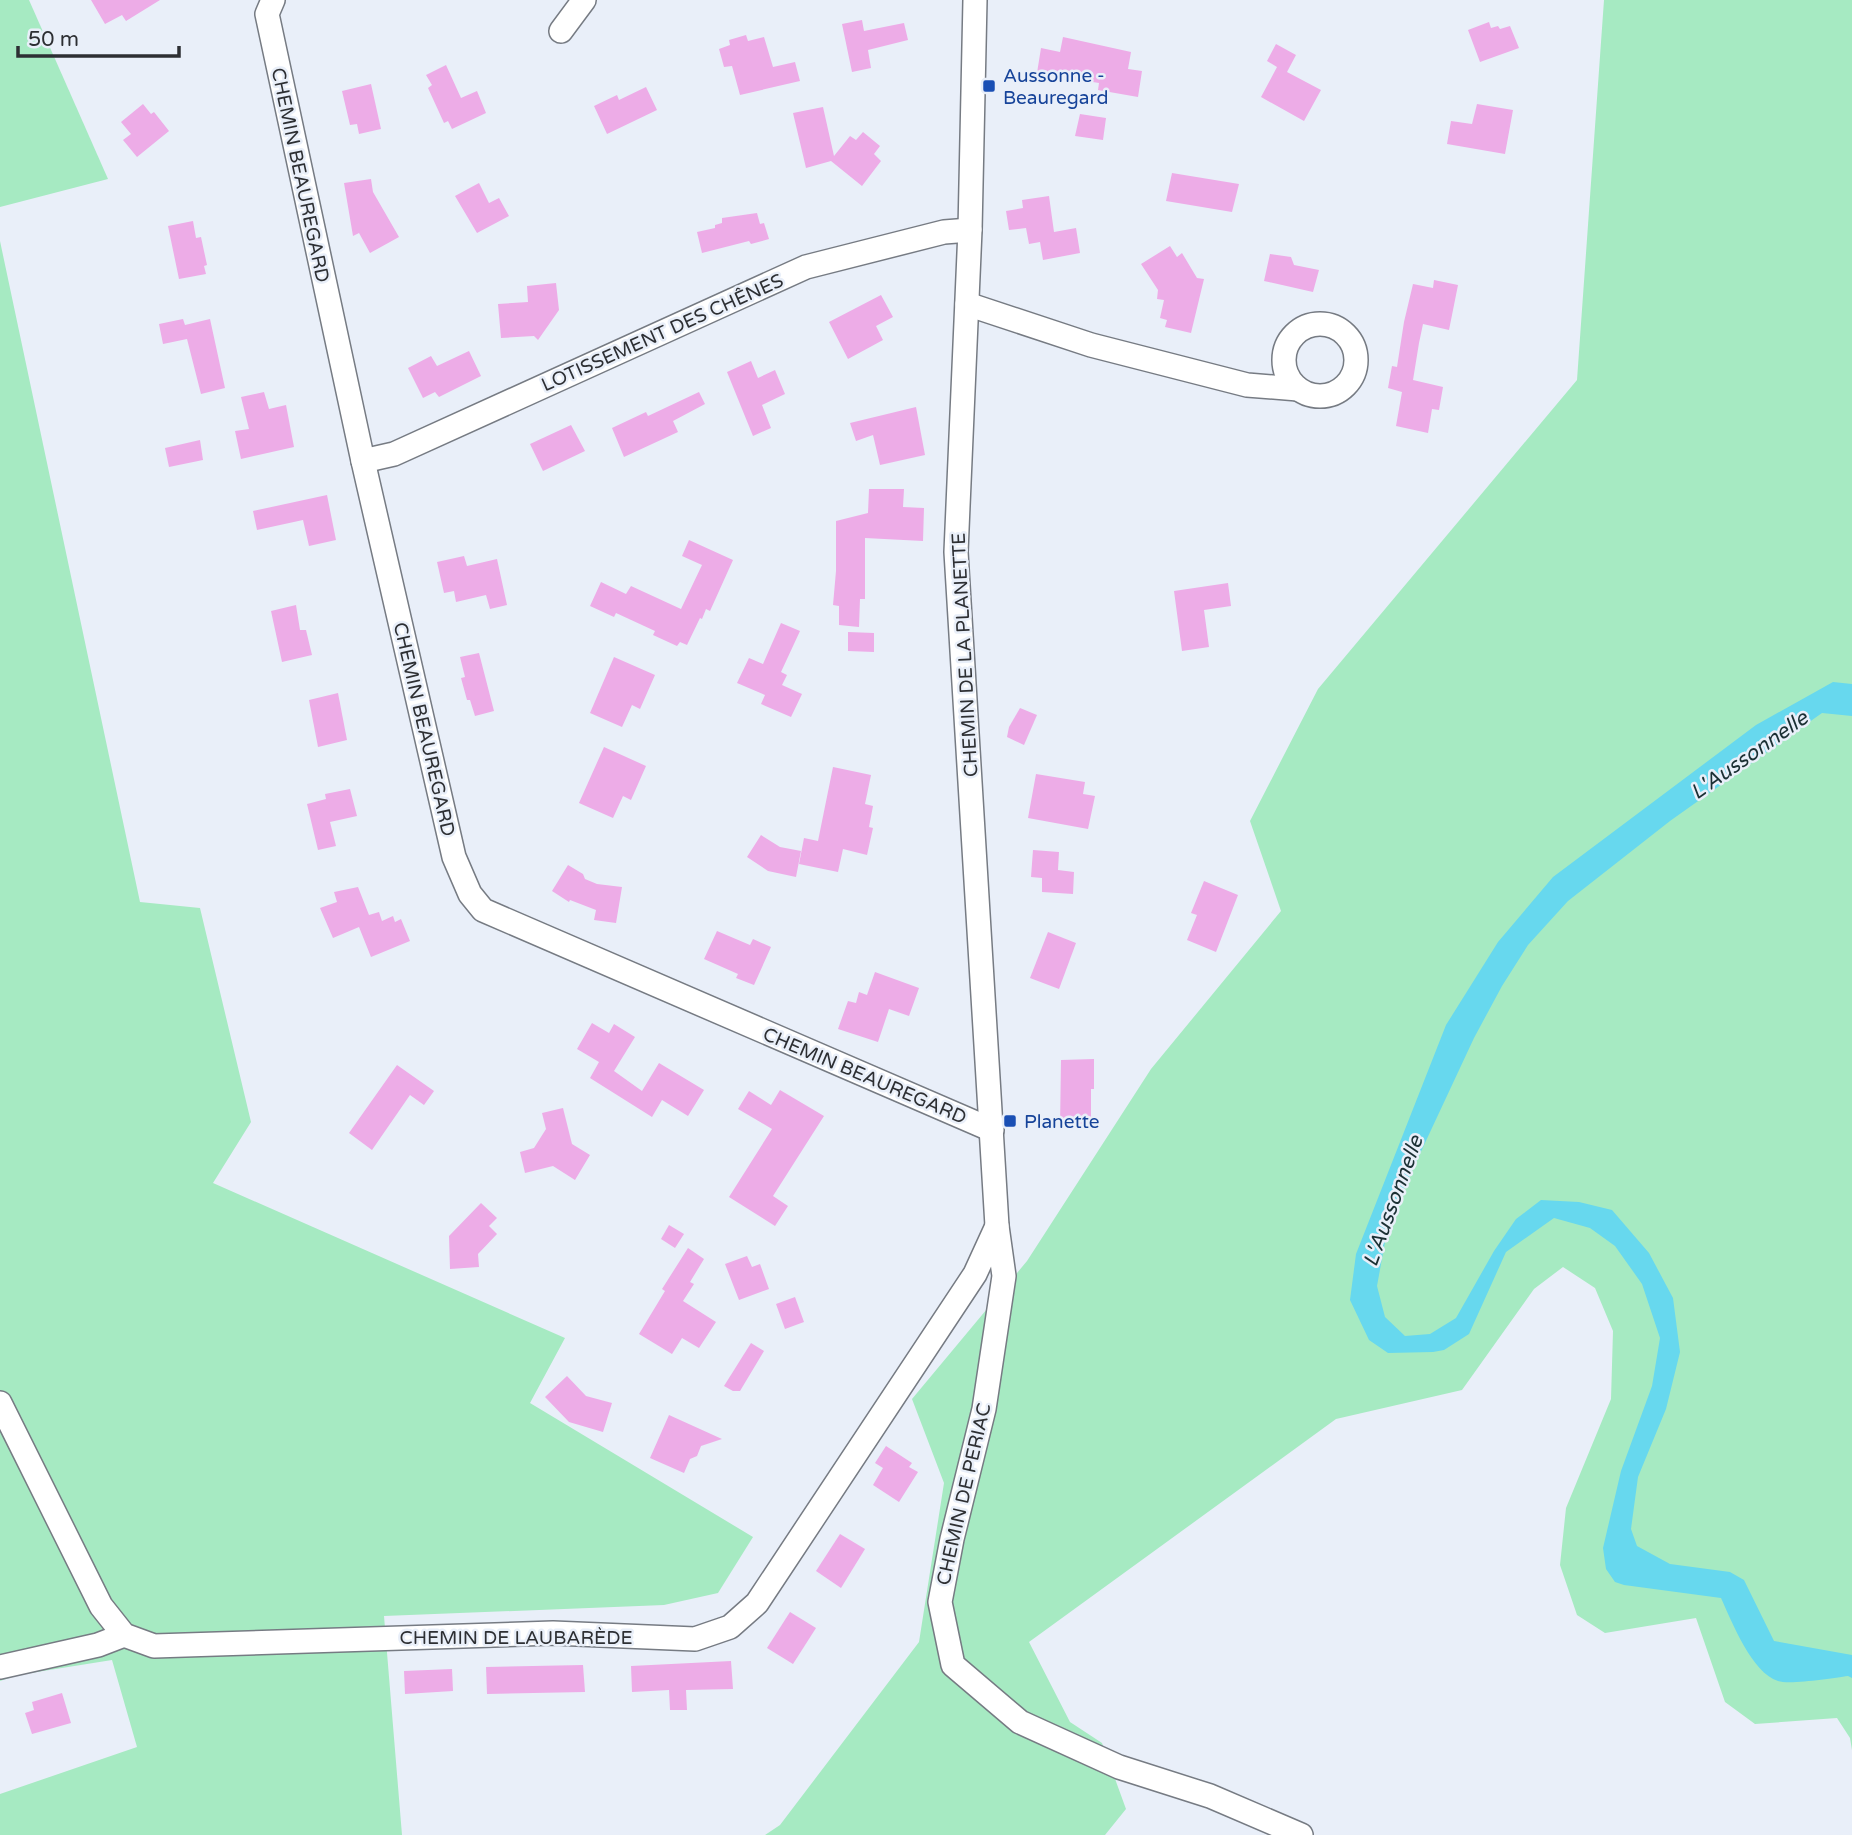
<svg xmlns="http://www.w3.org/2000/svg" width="1852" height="1835" font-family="'Varela Round',sans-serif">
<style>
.green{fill:#a6eac2}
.water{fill:#67d8ee}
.building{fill:#edace7}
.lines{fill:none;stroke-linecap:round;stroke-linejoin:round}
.minor-casing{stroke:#767b83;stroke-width:26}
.minor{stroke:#fff;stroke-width:23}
.transit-dot{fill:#1a4fb4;stroke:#e9eff9;stroke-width:2.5}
.labels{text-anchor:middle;stroke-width:5;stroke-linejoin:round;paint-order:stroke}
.transit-label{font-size:19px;fill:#164399;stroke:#e9eff9;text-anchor:start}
.street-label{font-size:19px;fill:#2d2f33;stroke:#e9eff9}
.water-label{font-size:21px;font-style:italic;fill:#1b3034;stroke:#e9eff9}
</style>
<rect width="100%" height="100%" fill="#e9eff9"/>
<!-- green -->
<g class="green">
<path d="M 0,0 L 29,0 L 108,179 L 0,207 Z"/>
<path d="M 1604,0 L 1852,0 L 1852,1750 L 1850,1738 L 1837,1718 L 1755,1724 L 1725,1702 L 1696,1618 L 1605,1633 L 1577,1615 L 1560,1565 L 1566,1508 L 1611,1399 L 1613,1331 L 1595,1288 L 1563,1267 L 1534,1289 L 1462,1390 L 1336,1419 L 1029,1642 L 1070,1722 L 1102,1743 L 1126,1809 L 1105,1835 L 765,1835 L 780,1825 L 919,1642 L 944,1483 L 912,1399 L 1027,1261 L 1151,1069 L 1281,911 L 1250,821 L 1318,689 L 1577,380 Z"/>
<path d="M 0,241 L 140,902 L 200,908 L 251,1122 L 213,1183 L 565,1338 L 530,1403 L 753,1537 L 718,1593 L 664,1605 L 384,1616 L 402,1835 L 0,1835 L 0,1794 L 137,1747 L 112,1660 L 18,1675 L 0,1681 Z"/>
</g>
<!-- water -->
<path class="water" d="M 1833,682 L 1852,684 L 1852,716 L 1822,713 L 1670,821 L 1568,901 L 1528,945 L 1502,986 L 1474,1038 L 1389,1220 L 1377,1286 L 1385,1317 L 1405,1336 L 1430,1334 L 1456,1318 L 1494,1251 L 1516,1219 L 1541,1200 L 1579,1202 L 1612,1210 L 1649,1253 L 1673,1298 L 1680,1352 L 1666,1409 L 1638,1477 L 1631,1529 L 1637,1546 L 1670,1564 L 1730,1572 L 1744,1580 L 1774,1641 L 1852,1655 L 1852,1678 L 1848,1676 C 1833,1678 1790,1685 1778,1681 C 1752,1673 1732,1622 1721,1598 L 1624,1585 L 1615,1582 L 1606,1569 L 1603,1548 L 1621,1471 L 1652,1386 L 1660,1338 L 1642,1284 L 1615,1246 L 1590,1228 L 1554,1218 L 1506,1252 L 1469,1334 L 1444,1350 L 1433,1352 L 1388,1353 L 1369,1340 L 1350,1300 L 1356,1254 L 1446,1025 L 1498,942 L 1553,877 L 1756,725 Z"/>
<!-- building -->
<g class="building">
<path d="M 91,0 L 160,0 L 126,21 L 122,15 L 105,24 Z"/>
<path d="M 862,20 L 864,31 L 904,23 L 908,40 L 868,50 L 871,68 L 852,72 L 842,24 Z"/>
<path d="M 1489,22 L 1491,28 L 1498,26 L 1500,29 L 1510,26 L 1519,48 L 1480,62 L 1468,30 Z"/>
<path d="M 746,35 L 748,41 L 764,37 L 773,67 L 795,62 L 800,81 L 740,95 L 732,66 L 724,67 L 719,49 L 730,45 L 729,40 Z"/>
<path d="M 1063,37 L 1131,52 L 1128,69 L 1142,71 L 1138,97 L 1098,90 L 1099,83 L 1037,73 L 1041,48 L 1060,52 Z"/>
<path d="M 1276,44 L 1296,55 L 1287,72 L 1321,90 L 1304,121 L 1261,97 L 1277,67 L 1267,61 Z"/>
<path d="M 446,65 L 461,98 L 477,91 L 486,113 L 452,129 L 448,121 L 444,123 L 428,88 L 432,85 L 426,75 Z"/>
<path d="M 371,84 L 381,129 L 359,134 L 357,124 L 350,125 L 342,91 Z"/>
<path d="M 646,87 L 657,110 L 607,134 L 594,106 L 617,95 L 619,100 Z"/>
<path d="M 143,104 L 151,114 L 154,112 L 169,131 L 137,157 L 123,140 L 131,134 L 121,122 Z"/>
<path d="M 1477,104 L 1513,110 L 1505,154 L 1447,144 L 1451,121 L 1472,124 Z"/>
<path d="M 823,107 L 834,156 L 850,136 L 856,140 L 863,132 L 880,146 L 874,154 L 881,161 L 862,186 L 831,161 L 806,168 L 793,113 Z"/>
<path d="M 1080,114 L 1106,118 L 1103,140 L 1075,136 Z"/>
<path d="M 1172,173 L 1239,184 L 1232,212 L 1166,201 Z"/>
<path d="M 371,179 L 373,192 L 399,237 L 370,253 L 359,233 L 353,236 L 344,183 Z"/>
<path d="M 479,183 L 489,203 L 499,198 L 509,216 L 477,233 L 455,196 Z"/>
<path d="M 1049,196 L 1054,232 L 1076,228 L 1080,253 L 1043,260 L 1040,242 L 1029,244 L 1026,228 L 1009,230 L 1006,211 L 1023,208 L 1022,200 Z"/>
<path d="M 757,213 L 760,224 L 764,223 L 769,239 L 751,244 L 749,241 L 702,253 L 697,232 L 715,228 L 715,225 L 722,223 L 722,218 Z"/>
<path d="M 193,221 L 196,238 L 201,237 L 207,265 L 204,266 L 206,274 L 179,279 L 168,226 Z"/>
<path d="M 1170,246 L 1177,257 L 1182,253 L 1197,278 L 1204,279 L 1191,333 L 1165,327 L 1167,320 L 1160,318 L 1164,300 L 1157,299 L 1158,290 L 1141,264 Z"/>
<path d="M 1270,254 L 1291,257 L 1294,265 L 1319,270 L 1313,292 L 1264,281 Z"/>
<path d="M 1434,280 L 1458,285 L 1449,330 L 1423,324 L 1419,343 L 1413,380 L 1443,387 L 1439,410 L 1432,409 L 1428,433 L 1396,426 L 1402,392 L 1388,388 L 1392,366 L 1397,367 L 1404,322 L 1413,284 L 1433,288 Z"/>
<path d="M 556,283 L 559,310 L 538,340 L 534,336 L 501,338 L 498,304 L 528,302 L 527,286 Z"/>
<path d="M 881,295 L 893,317 L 876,326 L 883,340 L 848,359 L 829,322 Z"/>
<path d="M 183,319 L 185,325 L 210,319 L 225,388 L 201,394 L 187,339 L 163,344 L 159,324 Z"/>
<path d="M 469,351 L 481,376 L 439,397 L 435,392 L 423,398 L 408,368 L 431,356 L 437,366 Z"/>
<path d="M 751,361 L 758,378 L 775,370 L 785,394 L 762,405 L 771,428 L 753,436 L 727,372 Z"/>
<path d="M 264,392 L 269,409 L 286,405 L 294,447 L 241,459 L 235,431 L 249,429 L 241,397 Z"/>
<path d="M 699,392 L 705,404 L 673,421 L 678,432 L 624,457 L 612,428 L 646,412 L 648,416 Z"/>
<path d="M 916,407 L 925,455 L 880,465 L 873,435 L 856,441 L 850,423 Z"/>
<path d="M 571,425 L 585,451 L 543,471 L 530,444 Z"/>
<path d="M 200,440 L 203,460 L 169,467 L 165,448 Z"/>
<path d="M 869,489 L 904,489 L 903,507 L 924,508 L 923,541 L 865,538 L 865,599 L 860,599 L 859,627 L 839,625 L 839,606 L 833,605 L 836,571 L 836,521 L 868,513 Z"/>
<path d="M 327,495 L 336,540 L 309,546 L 303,520 L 257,530 L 253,511 Z"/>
<path d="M 689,540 L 733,560 L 710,611 L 706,609 L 702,619 L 700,618 L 687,645 L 680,642 L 677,646 L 653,635 L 655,631 L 616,613 L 614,617 L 590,606 L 601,582 L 626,594 L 631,586 L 681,609 L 702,565 L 682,556 Z"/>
<path d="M 464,556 L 467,566 L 497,559 L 507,605 L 490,609 L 486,595 L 456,602 L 454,591 L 444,593 L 437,562 Z"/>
<path d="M 1228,583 L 1231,606 L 1204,610 L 1209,647 L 1182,651 L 1174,591 Z"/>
<path d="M 296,605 L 300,630 L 306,630 L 312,655 L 282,662 L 271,611 Z"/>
<path d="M 781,623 L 800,631 L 781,672 L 787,675 L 782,685 L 802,694 L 791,717 L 761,704 L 765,695 L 737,683 L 749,658 L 763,664 Z"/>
<path d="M 848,632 L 874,633 L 874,652 L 848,651 Z"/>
<path d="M 479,653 L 494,711 L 475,716 L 470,700 L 467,700 L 461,678 L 465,677 L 460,657 Z"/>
<path d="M 614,657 L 655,675 L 640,709 L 632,705 L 622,727 L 590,713 Z"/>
<path d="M 338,693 L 347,740 L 318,747 L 309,700 Z"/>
<path d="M 1020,708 L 1037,715 L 1024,745 L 1007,737 L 1009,727 Z"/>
<path d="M 604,747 L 646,766 L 631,800 L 623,796 L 613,818 L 579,803 Z"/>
<path d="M 833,767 L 871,775 L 865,804 L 873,806 L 869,827 L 873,828 L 867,855 L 843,849 L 838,872 L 799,864 L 804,838 L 818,841 Z"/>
<path d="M 1036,774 L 1085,782 L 1083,794 L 1095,796 L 1088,829 L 1028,818 Z"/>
<path d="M 350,789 L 357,816 L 330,822 L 336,846 L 318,850 L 307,804 L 326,799 L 325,794 Z"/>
<path d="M 761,835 L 780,847 L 801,851 L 796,877 L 768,871 L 747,857 Z"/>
<path d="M 1033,850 L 1059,852 L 1058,870 L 1074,872 L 1073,894 L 1042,892 L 1042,878 L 1031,877 Z"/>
<path d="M 568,865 L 583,874 L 585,879 L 597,884 L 622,887 L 616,923 L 594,920 L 596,910 L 570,900 L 569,902 L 552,891 Z"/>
<path d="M 1204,881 L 1238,895 L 1216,952 L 1187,940 L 1197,915 L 1191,913 Z"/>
<path d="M 358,887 L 369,915 L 379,912 L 382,921 L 393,916 L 395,922 L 401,919 L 410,941 L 371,957 L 359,927 L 333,938 L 320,908 L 337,902 L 334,892 Z"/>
<path d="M 717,931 L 750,945 L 753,939 L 771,947 L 754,985 L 736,978 L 738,974 L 704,959 Z"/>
<path d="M 1048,932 L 1076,943 L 1059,989 L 1030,978 Z"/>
<path d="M 875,972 L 919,988 L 909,1016 L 889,1009 L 878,1042 L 838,1029 L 848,1001 L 856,1003 L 859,992 L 867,995 Z"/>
<path d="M 592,1023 L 609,1033 L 614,1024 L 635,1037 L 614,1071 L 642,1091 L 659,1063 L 704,1090 L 688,1116 L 662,1100 L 652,1117 L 590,1078 L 599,1062 L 577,1049 Z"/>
<path d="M 1094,1059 L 1094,1089 L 1091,1089 L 1091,1127 L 1060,1127 L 1061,1060 Z"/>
<path d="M 397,1065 L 434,1091 L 424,1105 L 410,1095 L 372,1150 L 349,1133 Z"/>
<path d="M 780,1090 L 824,1116 L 773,1196 L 788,1206 L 775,1226 L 729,1197 L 772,1129 L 738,1109 L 749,1091 L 771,1105 Z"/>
<path d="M 563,1108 L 572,1144 L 590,1155 L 575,1180 L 553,1166 L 525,1173 L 520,1152 L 534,1148 L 546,1129 L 542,1113 Z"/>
<path d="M 481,1203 L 497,1218 L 489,1226 L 497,1234 L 478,1254 L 479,1267 L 450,1269 L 449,1236 Z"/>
<path d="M 669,1225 L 684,1234 L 675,1248 L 661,1239 Z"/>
<path d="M 688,1248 L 704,1259 L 690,1282 L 694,1284 L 683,1301 L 716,1322 L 699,1348 L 682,1338 L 672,1354 L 639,1334 L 665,1291 L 662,1289 Z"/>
<path d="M 747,1256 L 752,1267 L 760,1264 L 769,1289 L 739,1300 L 725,1264 Z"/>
<path d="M 795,1297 L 804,1322 L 785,1329 L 776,1304 Z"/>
<path d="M 751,1343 L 764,1351 L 740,1391 L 733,1391 L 724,1386 Z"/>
<path d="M 567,1376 L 586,1396 L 612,1403 L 603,1432 L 569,1422 L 545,1397 Z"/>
<path d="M 669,1415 L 722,1439 L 701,1446 L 697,1456 L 690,1459 L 684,1473 L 650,1458 Z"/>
<path d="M 886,1446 L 912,1463 L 909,1467 L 918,1472 L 899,1502 L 873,1485 L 883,1468 L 875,1463 Z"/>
<path d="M 840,1534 L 865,1549 L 841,1588 L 816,1571 Z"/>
<path d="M 790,1612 L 816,1628 L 793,1664 L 767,1648 Z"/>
<path d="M 731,1661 L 733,1689 L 686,1690 L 687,1710 L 670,1710 L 669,1690 L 632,1692 L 631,1666 Z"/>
<path d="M 583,1665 L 585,1692 L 487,1694 L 486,1667 Z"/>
<path d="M 452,1669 L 453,1691 L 405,1694 L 404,1671 Z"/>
<path d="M 62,1693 L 71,1723 L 32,1734 L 25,1713 L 34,1710 L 32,1702 Z"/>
</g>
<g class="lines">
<defs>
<g id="minor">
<path d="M 273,0 L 267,14 L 363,461 L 454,857 L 470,894 L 483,910 L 992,1130"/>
<path d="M 975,0 L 970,230 L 956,552 L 997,1226 L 1004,1276 L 984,1409 L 952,1539 L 940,1602 L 953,1665 L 1020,1722 L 1119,1767 L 1210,1796 L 1301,1835"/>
<path d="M 561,31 L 584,0"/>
<path d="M 967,304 L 1091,345 L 1247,385 L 1298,389"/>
<circle cx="1320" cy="360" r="36"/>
<path d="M 363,461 L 394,454 L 806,267 L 944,232 L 970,230"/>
<path d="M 0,1403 L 101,1606 L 124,1635 L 154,1646 L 553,1633 L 695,1639 L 730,1627 L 757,1603 L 975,1274 L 997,1226"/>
<path d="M 0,1667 L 98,1645 L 124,1635"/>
</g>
</defs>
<!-- minor casing -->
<use href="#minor" class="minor-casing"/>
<!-- minor -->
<use href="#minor" class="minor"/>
</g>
<!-- markers -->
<g class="transit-dot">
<rect x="982" y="79" width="14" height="14" rx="3.5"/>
<rect x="1003" y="1114" width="14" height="14" rx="3.5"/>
</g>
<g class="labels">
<!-- transit labels -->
<g class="transit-label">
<text x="1003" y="82">Aussonne -<tspan x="1003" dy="22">Beauregard</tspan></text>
<text x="1024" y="1128">Planette</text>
</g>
<!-- street labels -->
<g class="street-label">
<text transform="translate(301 175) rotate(78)" y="7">CHEMIN BEAUREGARD</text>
<text transform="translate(662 332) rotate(-24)" y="7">LOTISSEMENT DES CHÊNES</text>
<text transform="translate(964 655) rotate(-93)" y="7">CHEMIN DE LA PLANETTE</text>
<text transform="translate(425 729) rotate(77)" y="7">CHEMIN BEAUREGARD</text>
<text transform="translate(865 1075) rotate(23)" y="7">CHEMIN BEAUREGARD</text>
<text transform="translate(963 1494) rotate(-77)" y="7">CHEMIN DE PERIAC</text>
<text x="516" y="1644">CHEMIN DE LAUBARÈDE</text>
</g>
<!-- water labels -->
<g class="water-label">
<text transform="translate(1749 755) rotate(-35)" y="7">L'Aussonnelle</text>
<text transform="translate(1393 1201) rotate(-70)" y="7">L'Aussonnelle</text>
</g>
</g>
<!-- scale -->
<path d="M18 46v10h161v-10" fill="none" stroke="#2d2f33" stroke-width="3.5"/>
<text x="28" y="46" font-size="21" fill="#2d2f33" stroke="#e9eff9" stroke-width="5" paint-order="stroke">50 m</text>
</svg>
